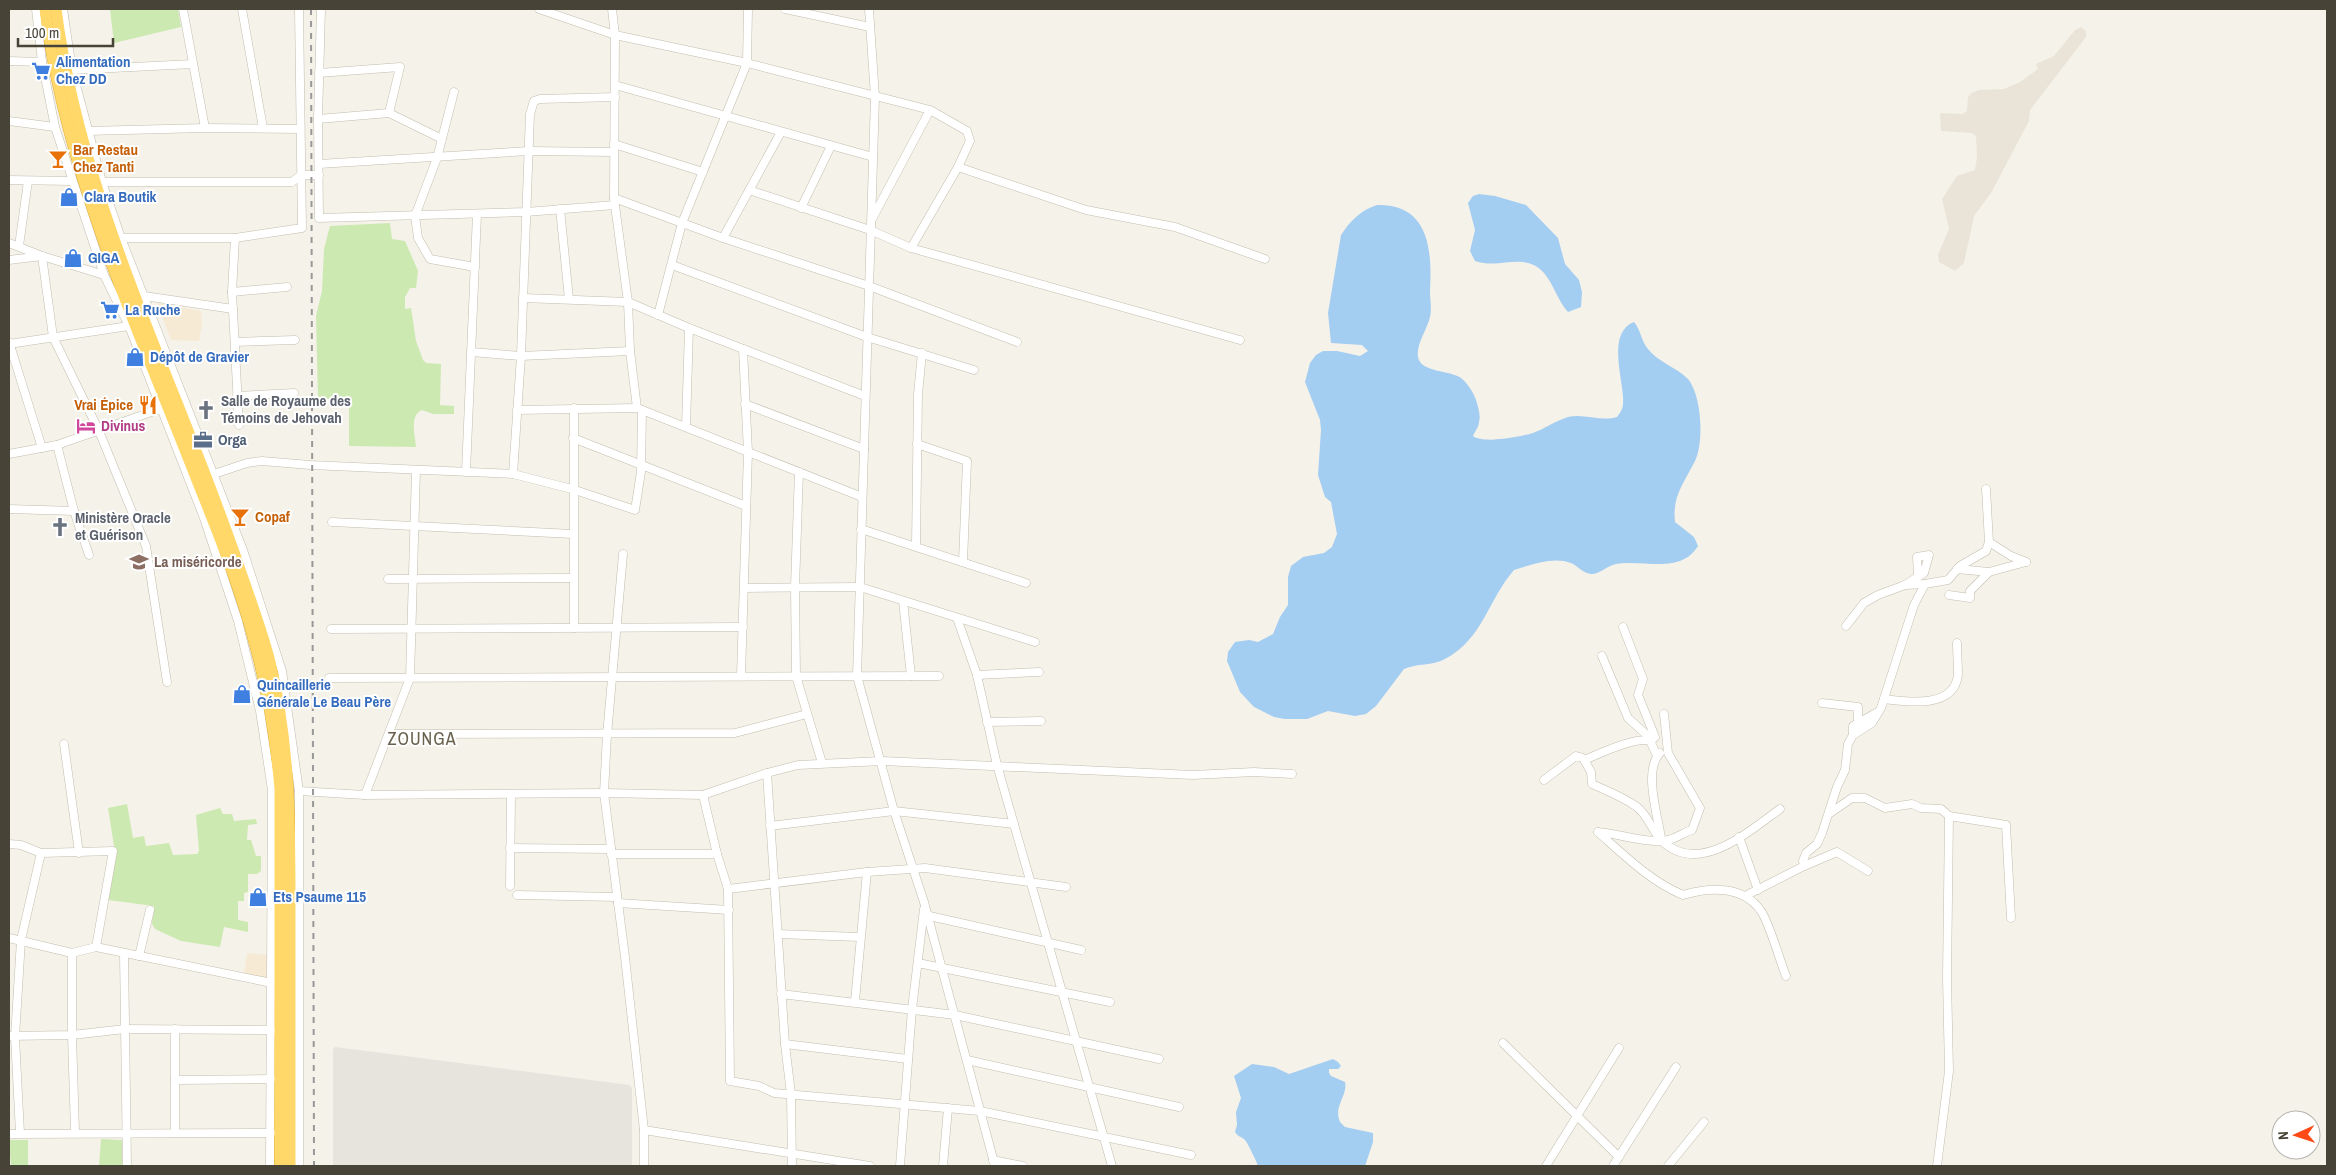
<svg xmlns="http://www.w3.org/2000/svg" width="2336" height="1175" font-family="'Archivo Narrow',sans-serif">
  <style>
    .residential { fill: #e9e4d7 }
    .commercial { fill: #f6ead4 }
    .industrial { fill: #e7e3dd }
    .green { fill: #cce9b1 }
    .water { fill: #a4cdf2 }
    .lines { fill: none; stroke-linecap: round; stroke-linejoin: round }
    .minor-casing { stroke: #c3bdae; stroke-width: 9 }
    .highway-casing { stroke: #e0ae37; stroke-width: 12 }
    .minor { stroke: #fff; stroke-width: 8 }
    .highway { stroke: #ffd869; stroke-width: 11 }
    .rail { stroke: #989898; stroke-width: 2; stroke-dasharray: 6 6; stroke-linecap: butt }
    .labels { text-anchor: middle; stroke-width: 4; stroke-linejoin: round; paint-order: stroke }
    .shop-label { font-size: 15px; font-weight: bold; fill: #366cbe; stroke: #fff; text-anchor: start }
    .food-label { font-size: 15px; font-weight: bold; fill: #c56008; stroke: #fff; text-anchor: start }
    .worship-label { font-size: 15px; font-weight: bold; fill: #5b616d; stroke: #fff; text-anchor: start }
    .hotel-label { font-size: 15px; font-weight: bold; fill: #b23c85; stroke: #fff; text-anchor: start }
    .service-label { font-size: 15px; font-weight: bold; fill: #4e5e75; stroke: #fff; text-anchor: start }
    .education-label { font-size: 15px; font-weight: bold; fill: #785e54; stroke: #fff; text-anchor: start }
    .quarter-label { font-size: 18px; letter-spacing: 1px; fill: #6b624e; stroke: #fff }
  </style>
  <rect width="100%" height="100%" fill="#f5f2e9"/>
  <polygon class="residential" points="2081,27 2086,31 2086,37 2030,110 2029,121 1991,193 1974,216 1964,263 1955,271 1939,262 1938,255 1949,229 1942,199 1957,176 1975,170 1977,157 1976,136 1972,133 1941,131 1940,113 1963,114 1967,111 1968,97 1972,93 1979,90 2004,89 2020,82 2038,69 2036,64 2054,56 2075,30"/>
  <g class="commercial">
    <polygon points="157,303 201,311 202,324 199,341 171,340"/>
    <polygon points="247,953 268,955 268,979 244,974"/>
  </g>
  <polygon class="industrial" points="335,1047 629,1085 632,1088 632,1166 333,1166 333,1050"/>
  <g class="green">
    <polygon points="110,9 178,9 181,27 114,43"/>
    <path d="M390 223 392 239 405 241 418 271 416 288H410L405 297V309L411 308 416 341 423 360 426 363 441 364 440 405 454 406V414H433L422 410C409 416 415 435 416 447L349 446V399H318L316 316 322 291 324 249 330 226Z"/>
    <polygon points="127,804 133,838 144,836 146,846 169,843 173,855 197,854 199,851 196,815 220,808 223,814 232,814 234,821 256,819 257,824 248,825 247,840 251,840 256,856 261,856 261,871 257,874 248,874 248,892 244,893 244,901 238,901 238,920 248,922 248,932 224,927 220,947 181,941 155,929 152,924 154,906 108,900 117,851 114,846 108,808"/>
    <polygon points="101,1139 122,1140 122,1166 99,1166"/>
    <polygon points="9,1140 28,1140 28,1166 11,1166"/>
  </g>
  <g class="water">
    <path d="M1479 194 1495 196 1526 205 1558 238 1565 264 1579 280 1582 292 1581 307 1568 312C1558 301 1554 285 1544 273 1525 251 1501 270 1475 261L1470 251 1475 230 1468 203 1473 196Z"/>
    <path d="M1377 205C1430 204 1432 251 1430 291 1430 300 1432 309 1430 317 1427 330 1416 344 1418 357 1421 373 1450 370 1461 378 1468 384 1473 392 1476 400 1478 407 1481 415 1479 422 1479 427 1475 431 1473 436 1483 444 1520 437 1533 433 1544 429 1555 421 1568 417 1584 413 1601 422 1617 417 1620 413 1623 409 1623 403 1625 384 1605 333 1634 322 1641 330 1641 341 1648 349 1658 362 1676 367 1688 379 1702 396 1704 443 1695 461 1684 483 1672 496 1675 522L1694 537 1698 546C1680 575 1644 559 1616 564 1606 566 1601 574 1591 574 1582 573 1578 566 1571 563 1554 556 1530 565 1514 570 1487 601 1484 638 1445 659 1432 666 1417 663 1404 669L1376 706 1366 714 1355 716 1328 711 1307 719H1285L1274 717 1254 707 1240 692 1227 661 1228 652 1235 642 1249 640 1258 642 1273 634 1280 617 1288 605V577L1291 566 1303 557 1324 553 1332 547 1337 534 1331 502 1325 497 1318 475 1321 430 1320 420 1305 382 1310 363 1316 355 1323 351H1337L1360 356 1368 351 1362 345 1331 343 1328 313 1341 235C1350 221 1361 210 1377 205Z"/>
    <path d="M1333 1059 1338 1062 1341 1066 1338 1069H1329V1073L1331 1076 1345 1082C1348 1096 1333 1106 1340 1122L1345 1127 1373 1133V1142L1365 1166H1258C1257 1162 1247 1142 1245 1140 1241 1136 1238 1137 1235 1132L1237 1125 1236 1112 1241 1098 1234 1076 1252 1064 1274 1067 1289 1074Z"/>
  </g>
  <g class="lines">
    <g class="minor-casing">
      <g id="minor">
        <polyline points="36,9 42,62 55,127 104,275 129,326 204,518 238,621 260,711 272,790 270,1166"/>
        <polyline points="63,9 72,70 102,182 121,238 243,550 282,671 299,791 299,1166"/>
        <polyline points="183,9 205,128"/>
        <polyline points="242,9 263,128"/>
        <polyline points="321,9 318,119 319,218 526,212 615,205"/>
        <polyline points="539,9 615,35 747,63 930,110 967,131 970,141 958,167 911,248"/>
        <polyline points="612,9 615,35 614,198 628,302 630,351 637,408"/>
        <polyline points="785,9 870,27"/>
        <polyline points="869,9 875,97 857,676 894,811 924,902 995,1166"/>
        <polyline points="9,61 42,62"/>
        <polyline points="72,70 193,64"/>
        <polyline points="319,73 400,67 389,113"/>
        <polyline points="615,85 873,157"/>
        <polyline points="454,92 437,158 415,216 418,238 430,259 475,267"/>
        <polyline points="318,119 389,113 442,139"/>
        <polyline points="9,121 55,127"/>
        <polyline points="87,131 205,128 300,129"/>
        <polyline points="614,144 703,172"/>
        <polyline points="319,164 529,151 613,152"/>
        <polyline points="958,167 1086,210 1175,227 1265,259"/>
        <polyline points="9,180 72,181"/>
        <polyline points="102,182 292,182 301,175 319,175"/>
        <polyline points="749,190 870,230 911,248 1240,340"/>
        <polyline points="614,198 723,238 869,286 1017,342"/>
        <polyline points="801,208 831,146"/>
        <polyline points="560,209 569,299"/>
        <polyline points="872,219 930,110"/>
        <polyline points="121,238 235,238 302,228 299,9"/>
        <polyline points="235,238 232,292 239,425"/>
        <polyline points="723,238 781,132"/>
        <polyline points="9,243 42,256 104,275"/>
        <polyline points="19,246 28,181"/>
        <polyline points="9,260 42,256 53,337 99,431 146,546 167,682"/>
        <polyline points="672,265 867,337 974,370"/>
        <polyline points="232,292 287,287"/>
        <polyline points="144,296 233,309"/>
        <polyline points="523,298 628,302 689,328 865,396"/>
        <polyline points="658,315 682,223 747,63 748,9"/>
        <polyline points="9,342 42,448"/>
        <polyline points="235,342 295,340"/>
        <polyline points="9,344 129,326"/>
        <polyline points="471,352 521,356 630,351"/>
        <polyline points="237,396 294,393"/>
        <polyline points="745,404 864,449"/>
        <polyline points="517,410 637,408 862,497"/>
        <polyline points="686,427 689,328"/>
        <polyline points="573,438 746,506"/>
        <polyline points="917,444 967,461 963,562"/>
        <polyline points="57,445 74,511 89,555"/>
        <polyline points="9,454 57,445 160,409"/>
        <polyline points="466,472 477,214"/>
        <polyline points="799,472 795,587 796,676 822,763"/>
        <polyline points="513,474 521,356 530,114 534,101 540,99 615,97"/>
        <polyline points="211,475 247,463 262,461 310,465 513,474 572,489 635,510 641,472 642,410"/>
        <polyline points="9,509 74,511"/>
        <polyline points="332,522 573,534"/>
        <polyline points="861,529 1026,583"/>
        <polyline points="1989,542 2011,556 2026,562"/>
        <polyline points="916,546 918,394 922,353"/>
        <polyline points="623,554 607,735 604,793 625,957 644,1130 644,1166"/>
        <polyline points="1957,569 1989,572 2026,562"/>
        <polyline points="388,579 573,578"/>
        <polyline points="1905,585 1924,573 1929,555 1917,557 1918,575"/>
        <polyline points="744,588 860,587 1035,642"/>
        <polyline points="1949,595 1970,598 1970,591 1989,572"/>
        <polyline points="903,601 911,676"/>
        <polyline points="957,618 977,675 997,765 1112,1166"/>
        <polyline points="1846,626 1864,603 1878,595 1905,585 1925,584"/>
        <polyline points="574,628 574,408"/>
        <polyline points="331,629 743,627"/>
        <polyline points="1602,656 1628,718 1648,736 1657,756"/>
        <polyline points="977,675 1039,672"/>
        <polyline points="741,676 748,452 743,349"/>
        <polyline points="329,678 939,676"/>
        <path d="M1884 699C1907 702 1954 709 1958 675 1958 665 1957 653 1957 643"/>
        <polyline points="1822,703 1858,707 1858,722"/>
        <polyline points="987,722 1041,721"/>
        <polyline points="390,734 735,733 807,714"/>
        <polyline points="1853,735 1853,726 1876,713"/>
        <polyline points="64,744 79,853"/>
        <path d="M1660 753C1643 770 1658 817 1661 838"/>
        <path d="M1584 760C1599 754 1636 736 1651 741L1655 737 1638 695 1643 679 1623 627"/>
        <polyline points="767,773 785,1044 791,1094 792,1166"/>
        <path d="M1544 780 1576 756 1583 758 1591 772 1592 784C1607 791 1624 797 1637 807 1648 815 1652 831 1662 841 1699 876 1748 832 1780 809"/>
        <polyline points="299,791 365,795 604,793 703,795 767,773 798,765 882,761 1193,775 1254,772 1292,774"/>
        <polyline points="365,795 410,678 416,470"/>
        <polyline points="703,795 717,854 728,889 730,1081 759,1086 774,1093 980,1111 1191,1155"/>
        <polyline points="1830,813 1852,798 1865,798 1885,808 1912,804 1921,808 1941,809 1949,816 2006,825 2011,918"/>
        <polyline points="770,826 894,811 1014,824"/>
        <path d="M1598 832C1625 856 1650 881 1683 895 1709 887 1743 885 1761 911 1769 922 1780 961 1786 976"/>
        <path d="M1598 832C1617 833 1654 846 1671 839 1679 837 1684 832 1692 830L1700 808 1668 753 1664 714"/>
        <polyline points="1739,837 1758,890"/>
        <polyline points="9,844 21,845 41,853 113,851 96,947"/>
        <polyline points="510,848 611,849"/>
        <polyline points="611,854 717,854"/>
        <polyline points="1804,866 1837,852 1868,871"/>
        <polyline points="510,886 511,795"/>
        <polyline points="728,889 867,872 925,868 1066,887"/>
        <polyline points="517,895 617,897"/>
        <polyline points="1745,896 1804,866 1803,861 1806,853 1817,844 1822,833 1837,787 1845,770 1848,744 1853,735 1872,723 1881,708 1914,605 1925,584 1948,580 1960,566 1986,551 1989,542 1986,489"/>
        <polyline points="618,903 729,910"/>
        <polyline points="925,915 1081,950"/>
        <polyline points="778,934 859,937"/>
        <polyline points="9,938 72,953 96,947 272,983"/>
        <polyline points="72,953 72,1035 75,1132"/>
        <polyline points="124,953 127,1166"/>
        <polyline points="139,956 150,910"/>
        <polyline points="918,963 1110,1002"/>
        <polyline points="781,994 955,1015 1159,1059"/>
        <polyline points="855,1001 867,872"/>
        <polyline points="175,1029 175,1133"/>
        <polyline points="9,1036 72,1035 125,1029 272,1030"/>
        <polyline points="1503,1043 1619,1157"/>
        <polyline points="785,1044 908,1059"/>
        <polyline points="967,1060 1179,1107"/>
        <polyline points="175,1080 271,1079"/>
        <polyline points="644,1130 870,1166"/>
        <polyline points="20,1133 15,1037 21,940 41,853"/>
        <polyline points="9,1134 271,1133"/>
        <polyline points="993,1160 1023,1166"/>
        <polyline points="900,1166 912,1009 924,909"/>
        <polyline points="943,1166 948,1108"/>
        <polyline points="1546,1166 1619,1048"/>
        <polyline points="1613,1166 1676,1067"/>
        <polyline points="1668,1166 1704,1122"/>
        <polyline points="1937,1166 1949,1071 1947,978 1949,816"/>
      </g>
    </g>
    <g class="highway-casing">
      <g id="highway">
        <path d="M45 9C65 164 128 306 185 450 210 514 238 578 255 644 268 691 276 740 280 789V1166"/>
        <path d="M56 9C81 203 174 377 237 561 248 593 260 625 269 658 291 745 290 830 290 920 290 1002 290 1084 290 1166"/>
      </g>
    </g>
    <use href="#minor" class="minor"/>
    <use href="#highway" class="highway"/>
    <polyline class="rail" points="311,9 314,1166"/>
  </g>
  <defs>
    <g id="supermarket-bare" transform="scale(1.5)"><path d="M-6-5.5h2.5l.6 2H6L4.5 2H-2.5L-4.4-4H-6ZM-1.5 3.2a1.3 1.3 0 1 0 .1 0ZM3 3.2a1.3 1.3 0 1 0 .1 0Z" fill="#3f7fe0" stroke="#fff" stroke-width="2.5" paint-order="stroke"/></g>
    <g id="bar-bare" transform="scale(1.5)"><path d="M-6-5H6L.8 .8V4.5H3.5V6h-7V4.5H-.8V.8Z" fill="#e8710a" stroke="#fff" stroke-width="2.5" paint-order="stroke"/></g>
    <g id="shop-bare" transform="scale(1.5)"><path d="M-5-2.5h2.3a2.7 3.5 0 0 1 5.4 0H5L5.5 6h-11ZM-1.5-2.5h3a1.5 2.3 0 0 0-3 0Z" fill="#3f7fe0" stroke="#fff" stroke-width="2.5" paint-order="stroke"/></g>
    <g id="restaurant-bare" transform="scale(1.5)"><path d="M-5-6h1v4h1v-4h1v4h1v-4h1v5L-1.5 .5V6h-2V.5L-5-1ZM5-6V6H3V1.5H1.5Q1.5-4 5-6Z" fill="#e8710a" stroke="#fff" stroke-width="2.5" paint-order="stroke"/></g>
    <g id="church-bare" transform="scale(1.5)"><path d="M-1.2-6h2.4v3.5h3.3v2.4h-3.3V6h-2.4V-.1h-3.3v-2.4h3.3Z" fill="#6b7280" stroke="#fff" stroke-width="2.5" paint-order="stroke"/></g>
    <g id="hotel-bare" transform="scale(1.5)"><path d="M-6-4.5h1.5V1H6V5H4.5V3h-9V5H-6ZM-4 0a1.8 1.8 0 1 1 3.6 0ZM.5 0V-2.5h3Q6-2.5 6 0Z" fill="#d1479c" stroke="#fff" stroke-width="2.5" paint-order="stroke"/></g>
    <g id="office-bare" transform="scale(1.5)"><path d="M-6-3h4V-5.5h4V-3h4V5H-6ZM-1-4.5V-3h2v-1.5ZM-6 0V1H6V0Z" fill="#5c6f8a" stroke="#fff" stroke-width="2.5" paint-order="stroke"/></g>
    <g id="school-bare" transform="scale(1.5)"><path d="M0-5L7-2L0 1L-7-2ZM-4 1L0 2.5L4 1V4Q0 6-4 4Z" fill="#8d6e63" stroke="#fff" stroke-width="2.5" paint-order="stroke"/></g>
  </defs>
  <g fill-rule="evenodd">
    <use href="#supermarket-bare" x="41" y="71"/>
    <use href="#bar-bare" x="58" y="159"/>
    <use href="#shop-bare" x="69" y="197"/>
    <use href="#shop-bare" x="73" y="258"/>
    <use href="#supermarket-bare" x="110" y="310"/>
    <use href="#shop-bare" x="135" y="357"/>
    <use href="#restaurant-bare" x="148" y="405"/>
    <use href="#church-bare" x="206" y="410"/>
    <use href="#hotel-bare" x="86" y="426"/>
    <use href="#office-bare" x="203" y="440"/>
    <use href="#bar-bare" x="240" y="517"/>
    <use href="#church-bare" x="60" y="527"/>
    <use href="#school-bare" x="139" y="562"/>
    <use href="#shop-bare" x="242" y="694"/>
    <use href="#shop-bare" x="258" y="897"/>
  </g>
  <g class="labels">
    <g class="shop-label">
      <text x="56" y="67">Alimentation<tspan x="56" dy="17">Chez DD</tspan></text>
      <text x="84" y="202">Clara Boutik</text>
      <text x="88" y="263">GIGA</text>
      <text x="125" y="315">La Ruche</text>
      <text x="150" y="362">Dépôt de Gravier</text>
      <text x="257" y="690">Quincaillerie<tspan x="257" dy="17">Générale Le Beau Père</tspan></text>
      <text x="273" y="902">Ets Psaume 115</text>
    </g>
    <g class="food-label">
      <text x="73" y="155">Bar Restau<tspan x="73" dy="17">Chez Tanti</tspan></text>
      <text x="133" y="410" text-anchor="end">Vrai Épice</text>
      <text x="255" y="522">Copaf</text>
    </g>
    <g class="worship-label">
      <text x="221" y="406">Salle de Royaume des<tspan x="221" dy="17">Témoins de Jehovah</tspan></text>
      <text x="75" y="523">Ministère Oracle<tspan x="75" dy="17">et Guérison</tspan></text>
    </g>
    <g class="hotel-label">
      <text x="101" y="431">Divinus</text>
    </g>
    <g class="service-label">
      <text x="218" y="445">Orga</text>
    </g>
    <g class="education-label">
      <text x="154" y="567">La miséricorde</text>
    </g>
    <g class="quarter-label">
      <text x="422" y="745">ZOUNGA</text>
    </g>
  </g>
  <rect width="2336" height="1175" fill="none" stroke="#484337" stroke-width="20"/>
  <g transform="translate(2296 1135) rotate(267)"><circle r="24" fill="#ffffff" stroke="#b6b4af"/>
  <path d="M0-4L9 19L0 12L-9 19Z" fill="#fd4a17"/>
  <text y="-8" font-size="14" font-weight="bold" text-anchor="middle" fill="#484337">N</text>
  </g>
  <path d="M18 38v8h95v-8" fill="none" stroke="#484337" stroke-width="2.5"/>
  <text x="25" y="38" font-size="15" fill="#484337" stroke="#ffffff" stroke-width="4" paint-order="stroke">100 m</text>
</svg>
